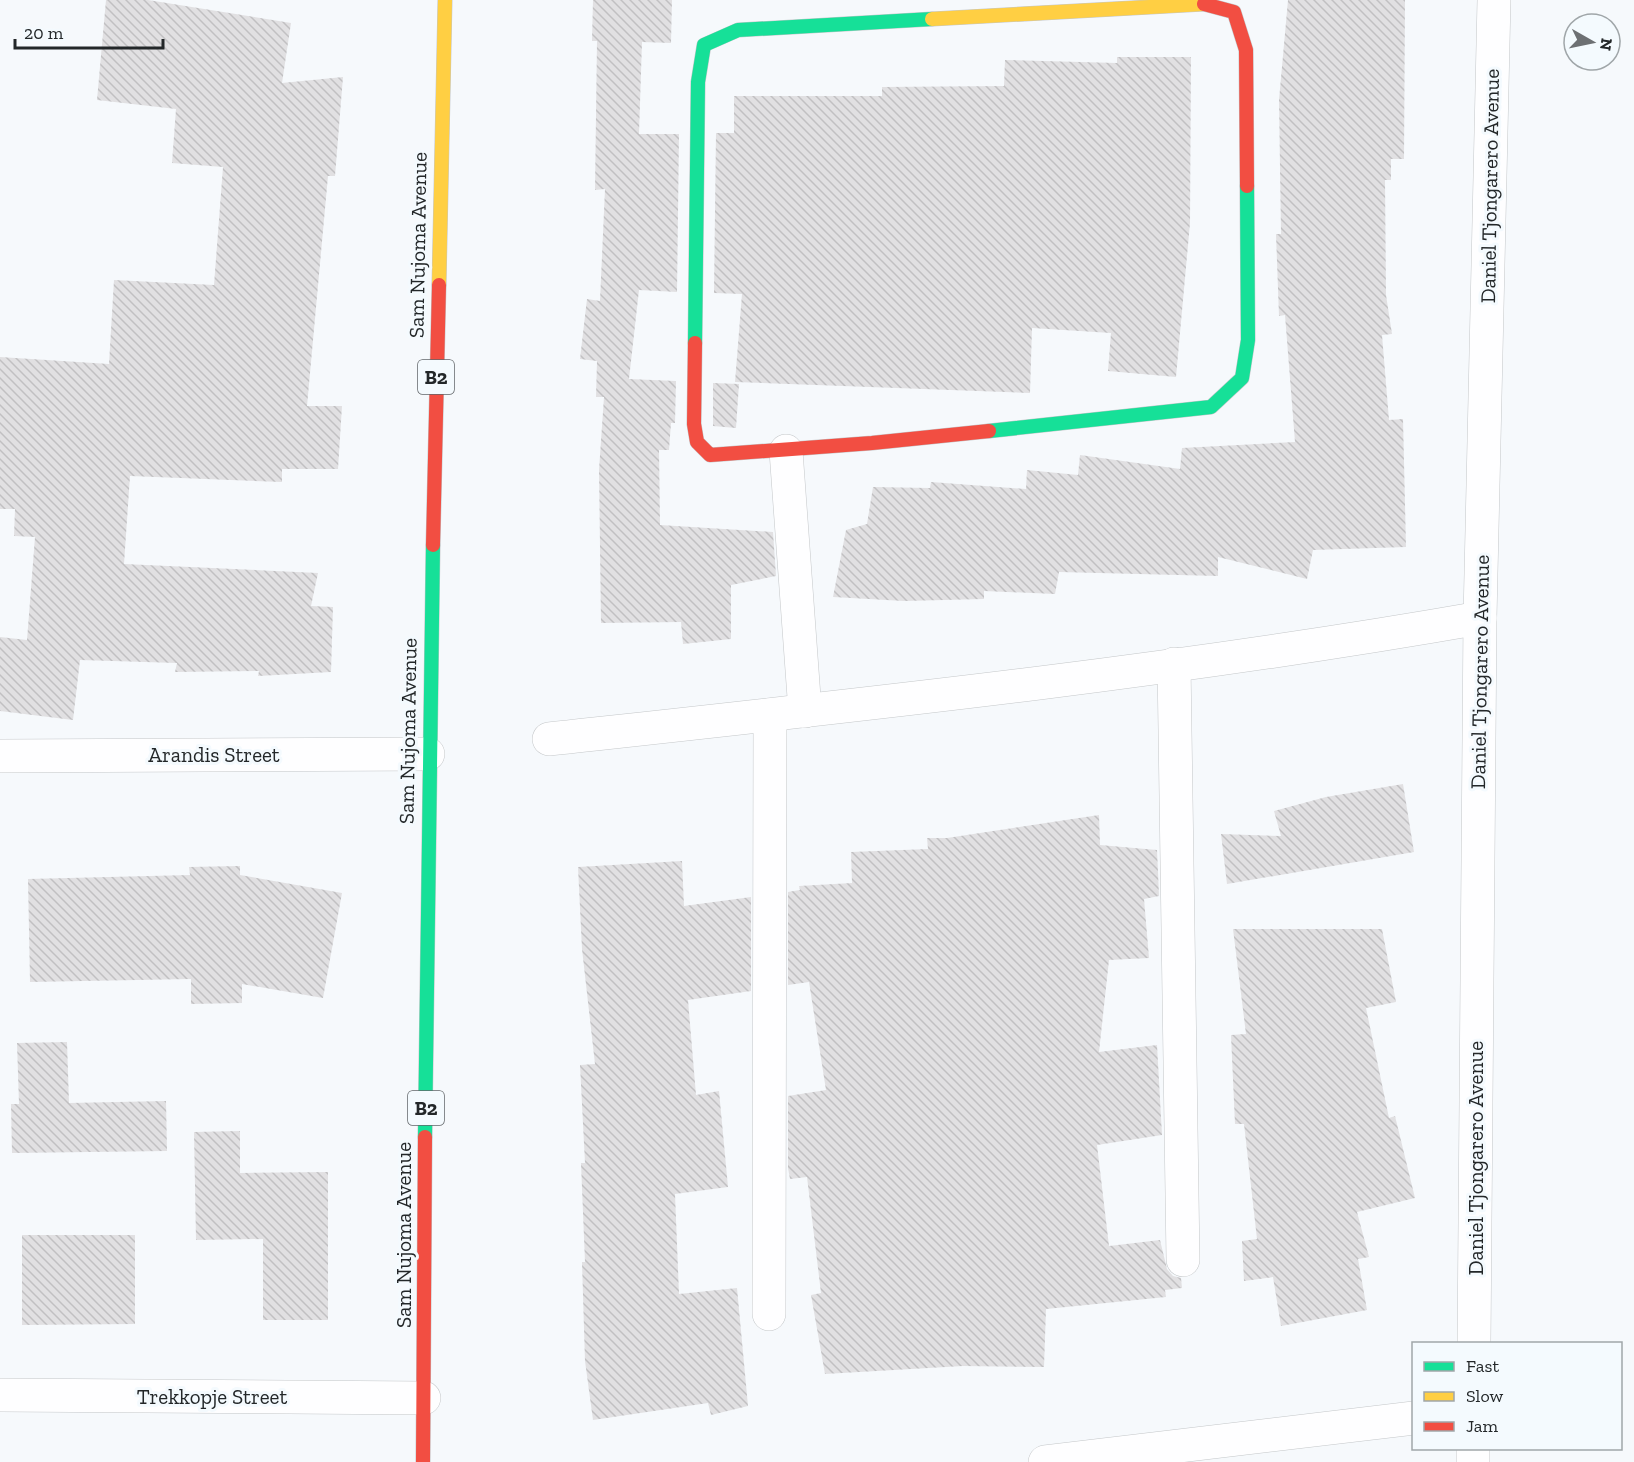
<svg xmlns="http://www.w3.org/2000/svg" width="1634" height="1462" font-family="'Zilla Slab',serif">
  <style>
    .building { fill: url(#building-back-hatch) }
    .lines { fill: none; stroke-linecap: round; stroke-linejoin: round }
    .street-casing { stroke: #c4c7c9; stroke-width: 34 }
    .fast-casing { stroke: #c4c7c9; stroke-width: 15 }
    .slow-casing { stroke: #c4c7c9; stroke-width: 15 }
    .jam-casing { stroke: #c4c7c9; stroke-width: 15 }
    .street { stroke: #fefeff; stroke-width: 33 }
    .fast { stroke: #16e098; stroke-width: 14 }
    .slow { stroke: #ffcf43; stroke-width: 14 }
    .jam { stroke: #f24e42; stroke-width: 14 }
    .labels { text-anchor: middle; stroke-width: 6; stroke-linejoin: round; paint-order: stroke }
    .shield { fill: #f4fafe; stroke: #626669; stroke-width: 1.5 }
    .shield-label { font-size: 20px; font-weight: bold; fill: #232729 }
    .street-label { font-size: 21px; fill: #232729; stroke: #f4fafe }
  </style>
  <defs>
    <pattern id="building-back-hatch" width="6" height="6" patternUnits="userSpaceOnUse" patternTransform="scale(1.5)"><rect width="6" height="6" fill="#e1e0e2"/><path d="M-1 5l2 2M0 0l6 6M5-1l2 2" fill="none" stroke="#c1c0c2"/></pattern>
  </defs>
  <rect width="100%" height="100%" fill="#f6f9fc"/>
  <g class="building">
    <polygon points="106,0 148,0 291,23 282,83 343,77 335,176 328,176 307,406 342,406 338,469 282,469 282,482 130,476 124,564 318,573 311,606 333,607 331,672 258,676 259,671 175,672 177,663 80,660 73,720 0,711 0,637 27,640 35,537 14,536 15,509 0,509 0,357 109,364 114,280 214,285 223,167 172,163 176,109 97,100"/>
    <polygon points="593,0 672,0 671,43 642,42 639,134 679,134 677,292 639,290 629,379 676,381 675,423 671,423 669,450 659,450 660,525 773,532 776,576 731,585 731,639 683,644 681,622 601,623 599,470 604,397 596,397 597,361 580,359 587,299 600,301 605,189 595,190 597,41 592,41"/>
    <polygon points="1288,0 1405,0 1404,159 1391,159 1391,180 1385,180 1386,295 1392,334 1382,335 1389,420 1403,419 1406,547 1313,550 1307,579 1218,557 1218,576 1059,572 1055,594 984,591 984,599 904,601 833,597 846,530 867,524 873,487 930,488 931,482 1026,489 1027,470 1078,475 1080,455 1180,469 1182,448 1295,442 1285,315 1279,316 1276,234 1281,234 1279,100"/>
    <polygon points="1117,57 1191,57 1190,223 1176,377 1108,371 1111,333 1032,328 1030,393 735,382 742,294 714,293 716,133 734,133 734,96 882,96 882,87 1004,86 1005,60 1117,63"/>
    <polygon points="713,383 739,384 736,428 713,426"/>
    <polygon points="1403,784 1414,852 1227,884 1221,834 1281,836 1274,811 1326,797"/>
    <polygon points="1099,815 1100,845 1157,850 1158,872 1159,896 1144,899 1149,958 1109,960 1099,1052 1157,1045 1162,1135 1097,1145 1109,1246 1160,1240 1167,1269 1173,1276 1181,1278 1182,1288 1165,1290 1166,1297 1046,1309 1044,1367 963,1366 825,1374 811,1295 821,1293 807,1177 790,1179 788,1168 788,1096 826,1090 809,982 788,985 788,892 800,890 799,886 852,883 851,852 928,849 927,838 947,838"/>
    <polygon points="682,861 684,906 751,897 751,991 688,1000 696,1095 719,1091 728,1187 675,1194 679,1294 737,1288 748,1406 711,1415 708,1403 593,1420 585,1361 582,1262 585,1262 581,1163 585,1163 580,1065 595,1064 582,949 578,867"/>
    <polygon points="240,866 240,875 342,893 323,998 242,984 242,1003 191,1004 191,979 30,982 28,879 190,875 189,867"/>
    <polygon points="1233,929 1382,929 1396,1002 1366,1008 1389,1118 1395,1116 1415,1198 1357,1212 1369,1257 1358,1259 1367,1310 1281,1326 1273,1277 1244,1281 1242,1241 1257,1239 1244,1124 1235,1124 1231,1035 1246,1034"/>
    <polygon points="67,1042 69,1103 166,1101 167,1151 12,1153 11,1104 19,1104 17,1043"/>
    <polygon points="240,1131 240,1173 328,1172 328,1320 263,1320 263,1239 196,1240 194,1132"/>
    <polygon points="22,1235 135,1235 135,1324 22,1325"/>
  </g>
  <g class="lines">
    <g class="street-casing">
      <g id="street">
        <polyline points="786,451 805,711"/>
        <polyline points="1174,664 1183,1260"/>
        <path d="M549 739C860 705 1172 672 1480 618"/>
        <polyline points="0,756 428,754"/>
        <polyline points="769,1314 770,715"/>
        <polyline points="1474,1344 1480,618 1494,0"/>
        <polyline points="0,1395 424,1398"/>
        <polyline points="1045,1462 1414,1418"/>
        <polyline points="1473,1462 1473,1448"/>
      </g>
    </g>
    <g class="fast-casing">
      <g id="fast">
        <polyline points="695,343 698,82 704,45 738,30 932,19"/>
        <polyline points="989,431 1211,407 1242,378 1248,340 1247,186"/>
        <polyline points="425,1137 433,545"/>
      </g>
    </g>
    <g class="slow-casing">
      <g id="slow">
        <polyline points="932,19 1204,4"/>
        <polyline points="439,285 445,0"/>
      </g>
    </g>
    <g class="jam-casing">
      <g id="jam">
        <polyline points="1204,4 1234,12 1246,50 1247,186"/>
        <polyline points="695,343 694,424 697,442 710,455 872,443 989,431"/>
        <polyline points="433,545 439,285"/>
        <polyline points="423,1462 425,1137"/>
      </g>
    </g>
    <use href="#street" class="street"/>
    <use href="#fast" class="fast"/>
    <use href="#slow" class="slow"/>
    <use href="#jam" class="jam"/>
  </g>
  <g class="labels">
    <g class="shield">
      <rect x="418" y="360" width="36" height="34" rx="4.5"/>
      <rect x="408" y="1091" width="36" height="34" rx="4.5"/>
    </g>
    <g class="shield-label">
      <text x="436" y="384">B2</text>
      <text x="426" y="1115">B2</text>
    </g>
    <g class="street-label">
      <text transform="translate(1490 186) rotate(-89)" y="7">Daniel Tjongarero Avenue</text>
      <text transform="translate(418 245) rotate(-89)" y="7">Sam Nujoma Avenue</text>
      <text transform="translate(1480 672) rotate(-89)" y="7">Daniel Tjongarero Avenue</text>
      <text transform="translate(408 731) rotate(-89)" y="7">Sam Nujoma Avenue</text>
      <text x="214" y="762">Arandis Street</text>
      <text transform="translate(1476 1158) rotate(-90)" y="7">Daniel Tjongarero Avenue</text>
      <text transform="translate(404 1235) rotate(-90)" y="7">Sam Nujoma Avenue</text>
      <text x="212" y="1404">Trekkopje Street</text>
    </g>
  </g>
  <rect x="1412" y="1342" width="210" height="108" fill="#f4fafe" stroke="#a0a6a9" stroke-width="1.5"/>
  <rect x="1424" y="1362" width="30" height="9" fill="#16e098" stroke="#a0a6a9" stroke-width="1.5"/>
  <text x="1466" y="1372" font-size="18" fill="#232729">Fast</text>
  <rect x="1424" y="1392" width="30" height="9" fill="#ffcf43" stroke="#a0a6a9" stroke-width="1.5"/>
  <text x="1466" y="1402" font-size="18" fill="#232729">Slow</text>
  <rect x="1424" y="1422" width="30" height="9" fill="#f24e42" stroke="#a0a6a9" stroke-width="1.5"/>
  <text x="1466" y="1432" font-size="18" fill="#232729">Jam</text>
  <g transform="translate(1592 42) rotate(99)"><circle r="28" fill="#f4fafe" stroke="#a0a6a9" stroke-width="1.5"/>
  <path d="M0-4.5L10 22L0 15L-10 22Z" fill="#6d7073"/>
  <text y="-9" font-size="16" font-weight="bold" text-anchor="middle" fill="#232729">N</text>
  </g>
  <path d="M15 39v9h148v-9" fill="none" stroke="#232729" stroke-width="3"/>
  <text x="24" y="39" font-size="18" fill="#232729" stroke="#f4fafe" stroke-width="4.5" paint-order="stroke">20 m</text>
</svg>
